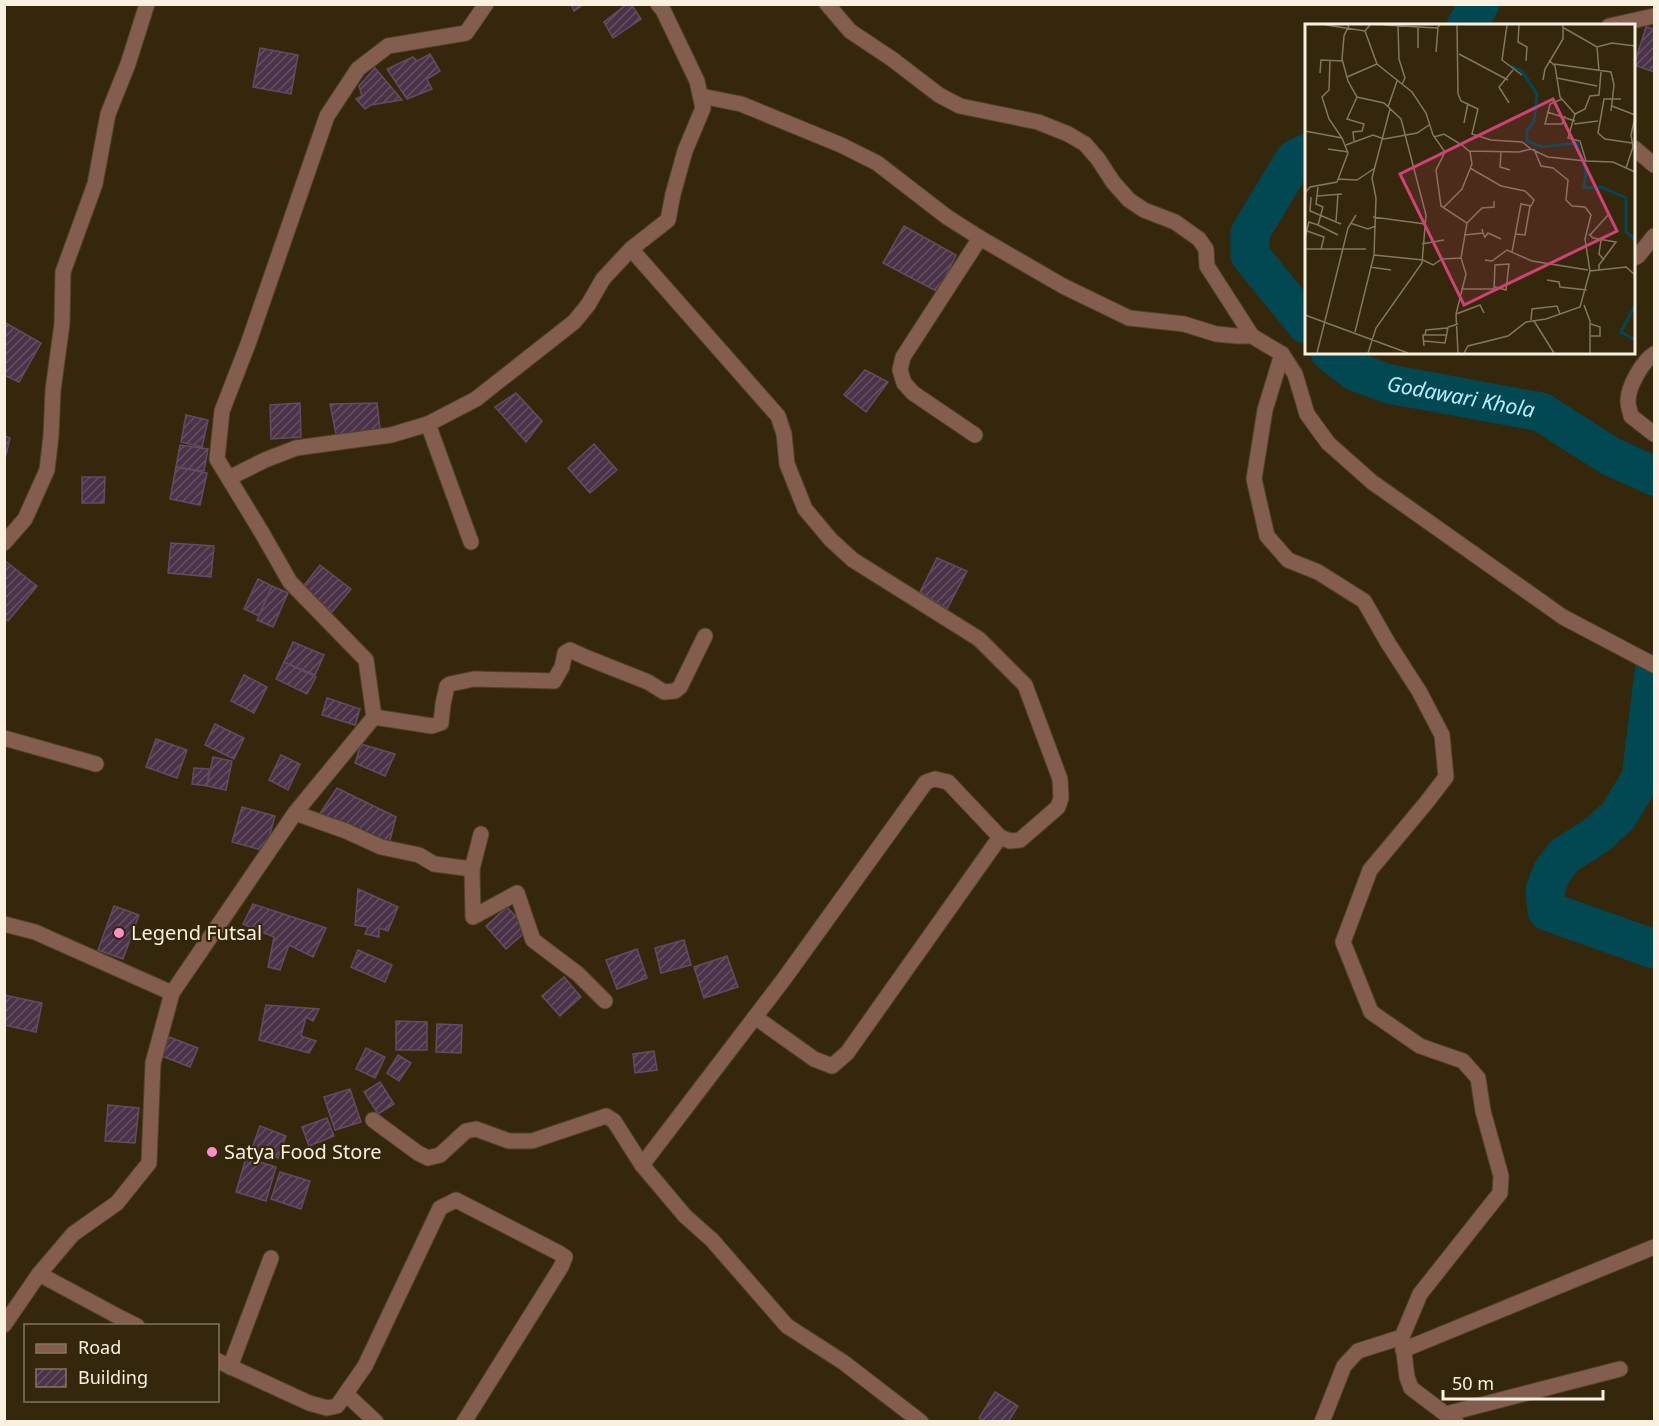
<svg xmlns="http://www.w3.org/2000/svg" width="1659" height="1426" font-family="'Noto Sans',sans-serif">
  <style>
    .lines { fill: none; stroke-linecap: round; stroke-linejoin: round }
    .river { stroke: #014853; stroke-width: 39 }
    .building { fill: url(#building-hatch); stroke: #644b61; stroke-width: 1.5 }
    .minor-casing { stroke: #504329; stroke-width: 17 }
    .minor { stroke: #835d4d; stroke-width: 15 }
    .poi-dot { fill: #f98fc9; stroke: #35270b; stroke-width: 2 }
    .labels { text-anchor: middle; stroke-width: 4.5; stroke-linejoin: round; paint-order: stroke }
    .poi-label { font-size: 20px; fill: #f9f0e0; stroke: #35270b; text-anchor: start }
    .water-label { font-size: 21px; font-style: italic; fill: #b8edf8; stroke: #35270b }
    .inset-river { fill: none; stroke: #014853; stroke-width: 3 }
    .inset-road { fill: none; stroke: #837760; stroke-width: 1.5 }
    .view { fill: #cd4376; fill-opacity: 0.15; stroke: #cd4376; stroke-width: 3 }
    .inset-edge { fill: none; stroke: #f9f0e0; stroke-width: 3 }
  </style>
  <defs>
    <pattern id="building-hatch" width="6" height="6" patternUnits="userSpaceOnUse" patternTransform="scale(1.5)"><rect width="6" height="6" fill="#4a3348"/><path d="M-1 1l2-2M0 6l6-6M5 7l2-2" fill="none" stroke="#655162"/></pattern>
  </defs>
  <rect width="100%" height="100%" fill="#35270b"/>
  <g class="lines">
    <g class="river">
      <polyline points="1466,26 1480,4"/>
      <polyline points="1306,153 1294,160 1250,233 1250,255 1306,324"/>
      <path id="s1" d="M1330 352 1356 372 1389 384 1541 412 1610 456 1654 476"/>
      <polyline points="1654,672 1641,778 1618,816 1597,835 1564,856 1552,872 1545,890 1547,911 1654,949"/>
    </g>
  </g>
  <g class="building">
    <polygon points="571,4 584,4 574,11"/>
    <polygon points="627,4 631,4 641,19 613,38 604,22"/>
    <polygon points="1646,27 1654,29 1654,72 1634,65"/>
    <polygon points="260,48 298,55 291,94 253,87"/>
    <polygon points="430,54 440,71 427,79 432,89 407,99 387,69 413,57 417,61"/>
    <polygon points="375,68 402,100 371,105 365,109 356,99 362,96 359,86"/>
    <polygon points="904,226 956,255 938,292 883,263"/>
    <polygon points="4,322 41,343 19,382 4,375"/>
    <polygon points="865,370 888,382 866,412 844,395"/>
    <polygon points="516,393 542,421 526,442 495,407"/>
    <polygon points="300,403 301,437 271,439 270,405"/>
    <polygon points="377,403 380,429 337,439 330,404"/>
    <polygon points="186,415 208,420 202,447 181,442"/>
    <polygon points="4,436 10,438 4,463"/>
    <polygon points="594,444 617,470 590,493 568,468"/>
    <polygon points="180,445 208,449 204,471 176,467"/>
    <polygon points="176,467 207,473 200,505 170,499"/>
    <polygon points="82,477 105,477 104,503 82,503"/>
    <polygon points="171,543 214,546 211,577 168,573"/>
    <polygon points="937,558 967,571 947,609 920,592"/>
    <polygon points="4,560 37,586 8,621 4,618"/>
    <polygon points="320,565 351,589 332,612 302,588"/>
    <polygon points="258,579 272,586 259,616 244,609"/>
    <polygon points="272,586 288,593 273,627 257,620"/>
    <polygon points="293,642 324,655 315,675 284,662"/>
    <polygon points="284,662 316,677 307,694 276,679"/>
    <polygon points="244,675 267,687 254,713 231,701"/>
    <polygon points="327,698 360,709 355,725 322,715"/>
    <polygon points="215,724 244,738 234,759 205,745"/>
    <polygon points="156,739 187,750 177,778 146,767"/>
    <polygon points="361,744 395,754 385,776 355,763"/>
    <polygon points="281,755 300,764 288,790 269,780"/>
    <polygon points="213,757 232,761 226,790 207,786"/>
    <polygon points="194,768 209,769 207,786 192,784"/>
    <polygon points="337,788 396,817 389,844 319,815"/>
    <polygon points="242,807 275,816 265,851 232,842"/>
    <polygon points="358,889 398,907 388,931 379,928 379,937 365,934 368,927 355,925"/>
    <polygon points="253,904 326,928 313,957 289,945 280,970 268,967 274,937 243,924"/>
    <polygon points="114,906 139,915 123,959 98,950"/>
    <polygon points="507,907 528,930 506,949 486,926"/>
    <polygon points="684,940 691,965 661,973 655,948"/>
    <polygon points="637,949 647,978 617,989 606,960"/>
    <polygon points="358,950 392,965 385,982 351,967"/>
    <polygon points="727,956 738,987 704,998 694,967"/>
    <polygon points="564,977 581,997 560,1016 542,996"/>
    <polygon points="4,995 42,1003 36,1032 4,1025"/>
    <polygon points="266,1005 319,1009 313,1021 306,1017 301,1036 316,1041 309,1053 259,1040"/>
    <polygon points="396,1021 427,1022 427,1050 396,1050"/>
    <polygon points="437,1024 462,1025 461,1053 436,1052"/>
    <polygon points="169,1037 198,1048 190,1067 162,1056"/>
    <polygon points="366,1048 385,1057 375,1078 356,1069"/>
    <polygon points="654,1051 657,1070 635,1073 633,1054"/>
    <polygon points="398,1055 411,1063 399,1081 387,1073"/>
    <polygon points="380,1082 394,1104 378,1114 364,1092"/>
    <polygon points="350,1089 361,1122 335,1130 324,1097"/>
    <polygon points="108,1105 139,1108 135,1143 105,1141"/>
    <polygon points="327,1118 334,1136 309,1146 302,1127"/>
    <polygon points="260,1126 286,1136 278,1158 252,1148"/>
    <polygon points="246,1158 276,1167 266,1201 236,1192"/>
    <polygon points="280,1172 310,1181 301,1209 271,1199"/>
    <polygon points="995,1392 1018,1406 1008,1422 985,1422 979,1418"/>
  </g>
  <g class="lines">
    <g class="minor-casing">
      <g id="minor">
        <polyline points="827,4 850,31 892,59 939,95 960,106 1038,122 1068,134 1085,144 1098,159 1113,182 1129,200 1144,210 1175,222 1199,239 1206,249 1207,266 1252,336"/>
        <polyline points="1609,26 1654,16"/>
        <polyline points="701,96 741,104 841,145 877,163 947,217 980,238 1063,286 1129,318 1184,324 1216,334 1237,336 1252,336 1282,354 1295,374 1307,414 1328,443 1372,482 1563,617 1654,665"/>
        <polyline points="1634,148 1654,165"/>
        <polyline points="631,249 778,416 784,434 787,464 805,509 831,540 853,560 979,639 1025,685 1060,779 1061,798 1058,807 1020,840 1010,841 1000,837 948,782 935,779 926,782 784,979 642,1165"/>
        <polyline points="1634,258 1638,256 1654,236"/>
        <polyline points="1282,354 1265,410 1254,479 1267,536 1288,560 1318,572 1364,601 1388,643 1419,691 1442,735 1446,777 1426,803 1370,870 1343,942 1371,1012 1420,1046 1463,1061 1478,1078 1483,1111 1501,1176 1500,1193 1420,1294 1402,1337 1407,1377 1411,1388 1456,1422"/>
        <path d="M1654 354C1643 361 1628 386 1628 401 1628 406 1630 411 1631 416L1654 434"/>
        <polyline points="428,424 471,542"/>
        <polyline points="975,435 913,393 904,383 900,370 903,357 980,238"/>
        <polyline points="229,478 265,460 296,448 391,435 428,424 476,399 574,322 588,305 603,279 631,249 668,220 673,194 685,151 703,108 697,81 663,10 658,4"/>
        <polyline points="4,543 25,519 47,470 51,436 53,390 62,324 63,272 95,184 108,114 128,64 147,4"/>
        <polyline points="374,717 432,726 441,723 443,704 447,686 450,684 474,679 554,681 562,667 565,653 570,650 585,657 648,682 664,692 675,691 680,687 705,636"/>
        <polyline points="4,738 96,764"/>
        <polyline points="295,813 346,831 381,847 419,855 434,864 472,869 481,834"/>
        <polyline points="472,869 473,917 517,893 533,940 578,974 605,1001"/>
        <polyline points="4,924 35,932 172,993"/>
        <polyline points="755,1017 814,1059 832,1066 847,1053 1000,837"/>
        <polyline points="373,1120 418,1153 428,1158 440,1155 466,1131 476,1129 509,1141 532,1141 606,1116 614,1121 642,1165 685,1216 712,1240 787,1326 843,1362 921,1422"/>
        <polyline points="39,1274 119,1317 137,1326"/>
        <polyline points="4,1325 39,1274 73,1234 117,1203 149,1163 153,1063 172,993 295,813 374,717 366,660 290,582 262,533 217,459 222,411 248,344 327,116 358,69 388,46 466,33 486,4"/>
        <polyline points="1403,1350 1654,1247"/>
        <polyline points="218,1361 309,1403 327,1408 337,1406 365,1366 440,1208 456,1200 559,1253 565,1257 561,1267 464,1422"/>
        <polyline points="230,1367 271,1258"/>
        <polyline points="346,1394 376,1422"/>
        <polyline points="1446,1414 1620,1369"/>
        <polyline points="1322,1422 1344,1366 1358,1351 1402,1337"/>
      </g>
    </g>
    <use href="#minor" class="minor"/>
  </g>
  <g class="poi-dot">
    <circle cx="119" cy="933" r="6"/>
    <circle cx="212" cy="1152" r="6"/>
  </g>
  <g class="labels">
    <g class="poi-label">
      <text x="131" y="940">Legend Futsal</text>
      <text x="224" y="1159">Satya Food Store</text>
    </g>
    <g class="water-label">
      <text dy="7" stroke="none"><textPath href="#s1" startOffset="141">Godawari Khola</textPath></text>
    </g>
  </g>
  <g transform="translate(1305 24)">
    <rect width="330" height="330" fill="#35270b"/>
    <path class="inset-river" d="M207 42 217 47 232 70 229 98 222 106V117L237 123 272 119 281 148 279 164 296 163 321 174V208L330 215M330 281 316 308 330 316"/>
    <path class="inset-road" d="M21 1 60 7 65 1M44 1 39 12 37 35 43 57 52 73 79 79 96 95 121 191 117 239 71 304 63 329M79 1 132 4 135 1M152 1 153 70 156 77 173 85 167 110 186 116 217 118 226 125M202 1 197 36 217 51M214 1 213 18 222 23 221 37M93 2 94 35 100 54 97 60M259 4 292 23 307 19 330 22M60 7 72 40 107 68 121 89 128 111 140 128 131 146 136 182 162 199 156 234 161 250 151 290 153 329M292 23 294 47M113 24V3M131 28 133 4M154 30 203 56M25 36 24 66 17 73 24 95 37 114M244 36 250 42 255 73 270 90 263 114 275 117 281 137 308 138 330 148M249 40 306 48 309 61 306 87M15 49 16 36 38 37M42 53 72 40M252 54 292 62M238 56 240 45 258 15V1M257 75 245 80 240 100H257L260 92M316 75H299L293 109 300 115 327 119M204 79 194 63 208 46M307 82 330 91M83 83 92 57M242 88 270 97M270 90 280 85 285 72 294 71 296 48M159 99 163 79M269 100 293 97M0 107 37 114 43 129 32 158 5 163 0 169M129 113 139 110 157 121 165 128 167 140 157 165 138 184M49 117 48 108 57 107 59 100 42 95 52 73M41 121 68 111 79 115 112 109 124 101M23 125 43 128M229 125 236 142 248 144 263 156 261 176 267 182 280 183 286 191 280 215 285 247M164 127 214 128 226 125 243 133 281 137M196 128 195 143 205 146M165 144 196 162 220 167 229 176 226 182 216 180 207 228M321 144 328 123 326 111 330 93M33 155 52 156 70 144M12 172 37 170M6 173 5 187 36 200M68 193 120 200M31 198 33 170M45 199 63 205 71 202M162 199 177 184 189 183V177M13 201 33 211M2 207 19 213 16 225M178 209 180 213 183 209 196 215M211 210 220 211 225 182M284 210 288 214 311 218 294 241V246M159 211 178 209 177 205M285 211 304 190M0 213 4 198 13 201 18 183 11 180 13 163M296 216 294 230 299 236M117 220 139 216M0 225H61M69 231 118 236 128 241 137 235 156 234M180 236 187 237 202 226 227 237 283 246M65 243 86 246M242 256 254 258 255 263 282 266M156 265H189L190 241 204 240 201 266 190 263M279 281 285 297V329M151 290 175 281 179 289M0 291 103 329M226 296 227 285 252 282 255 290M229 297 249 329M50 308 69 231 71 174 67 154 85 85M120 311 121 306 142 304M286 312H295V303L286 300M119 317 140 319 143 303 153 300M119 322 118 311H141M12 329 43 204 51 191M159 329 163 322 203 312 221 298 241 295 275 283 285 247 321 243 330 251"/>
    <path class="view" d="M248 75 312 207 159 281 95 150Z"/>
    <rect width="330" height="330" class="inset-edge"/>
  </g>
  <rect width="1659" height="1426" fill="none" stroke="#f9f0e0" stroke-width="12"/>
  <rect x="24" y="1324" width="195" height="78" fill="#35270b" stroke="#837760" stroke-width="1.5"/>
  <rect x="36" y="1344" width="30" height="9" fill="#835d4d" stroke="#837760" stroke-width="1.5"/>
  <text x="78" y="1354" font-size="18" fill="#f9f0e0">Road</text>
  <rect x="36" y="1369" width="30" height="18" fill="url(#building-hatch)" stroke="#837760" stroke-width="1.5"/>
  <text x="78" y="1384" font-size="18" fill="#f9f0e0">Building</text>
  <path d="M1443 1390v9h160v-9" fill="none" stroke="#f9f0e0" stroke-width="3"/>
  <text x="1452" y="1390" font-size="18" fill="#f9f0e0" stroke="#35270b" stroke-width="4.5" paint-order="stroke">50 m</text>
</svg>
